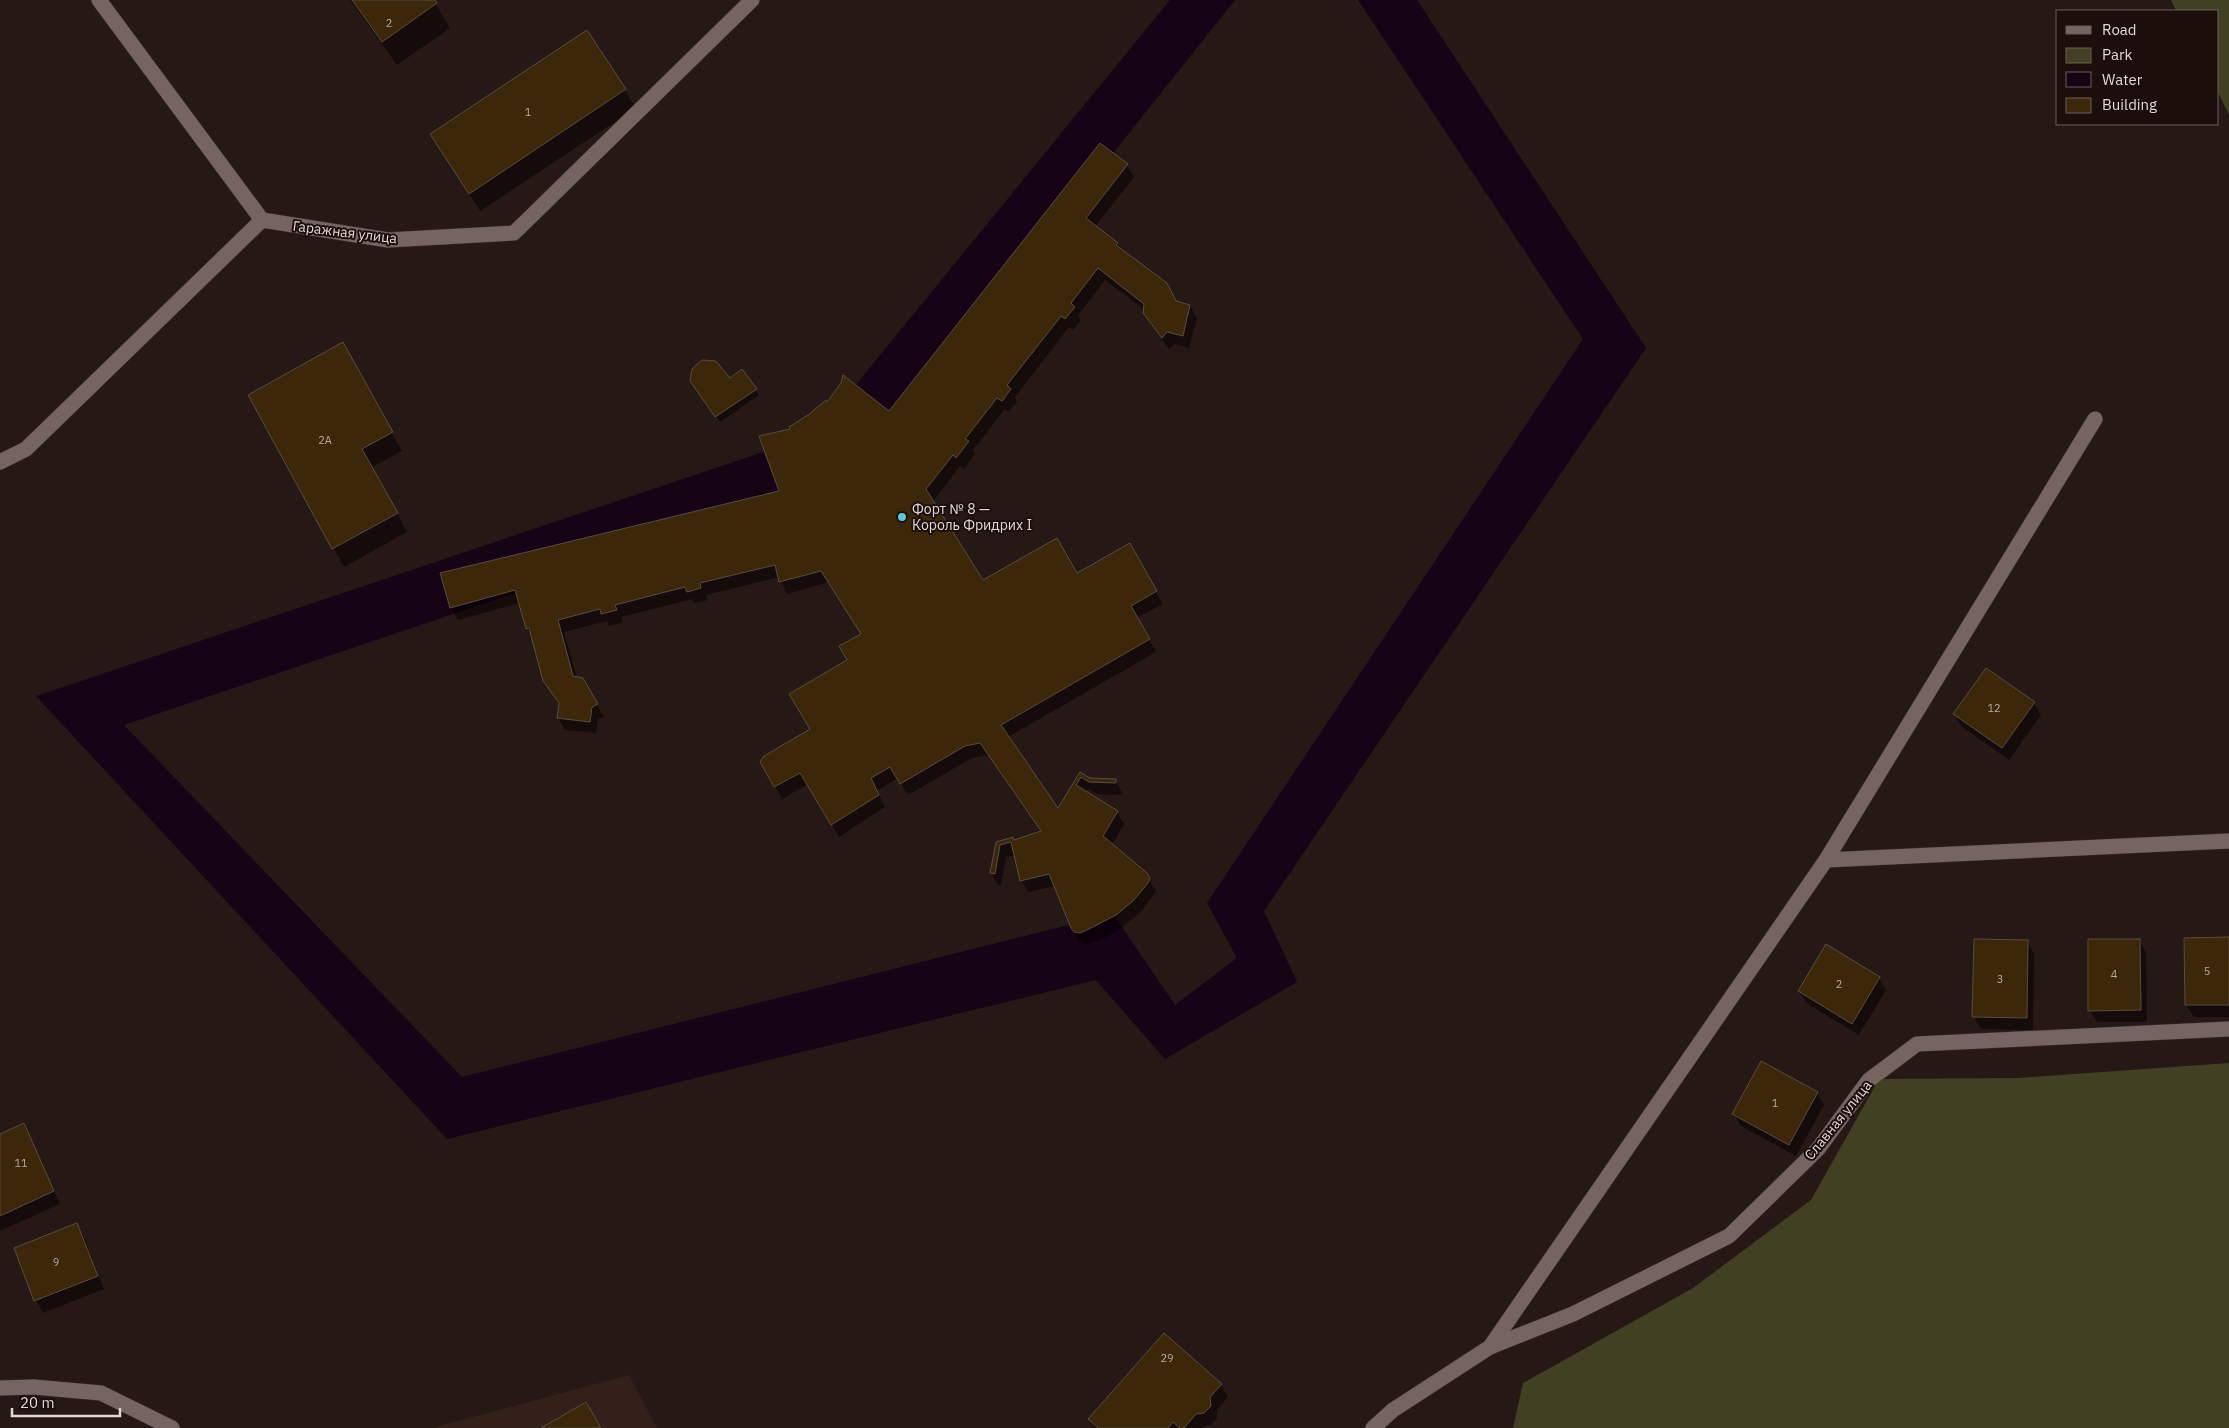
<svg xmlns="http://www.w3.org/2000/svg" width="2229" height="1428" font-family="'IBM Plex Sans',sans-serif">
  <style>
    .built { fill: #33201a }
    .green { fill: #424023 }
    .water { fill: #170316 }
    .shadow { fill: #0007 }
    .building { fill: #3c2709; stroke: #574d41 }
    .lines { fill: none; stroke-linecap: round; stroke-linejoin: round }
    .street-casing { stroke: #3c3230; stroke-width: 16 }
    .street { stroke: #75645f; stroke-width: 15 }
    .poi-dot { fill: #53cbdb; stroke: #1c0f0b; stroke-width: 2 }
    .labels { text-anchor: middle; stroke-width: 4; stroke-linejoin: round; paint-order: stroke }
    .number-label { font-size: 11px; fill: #b8aba1 }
    .street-label { font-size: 14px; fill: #e1d7d4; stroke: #1c0f0b }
    .poi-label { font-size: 14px; fill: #e1d7d4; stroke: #1c0f0b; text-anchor: start }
  </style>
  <rect width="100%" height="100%" fill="#261814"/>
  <polygon class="built" points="629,1375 657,1428 434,1428 435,1427"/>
  <g class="green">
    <polygon points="2171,0 2229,0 2229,115 2218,92 2218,11 2176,11"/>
    <polygon points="2229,1063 2229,1428 1513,1428 1523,1383 1693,1288 1811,1200 1879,1079 2018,1078"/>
  </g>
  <g class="water">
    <polygon points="1170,0 1235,0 894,428 854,387"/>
    <polygon points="1358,0 1417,0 1646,348 1264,911 1297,982 1165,1059 1096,980 447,1139 36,696 763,452 785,502 124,725 462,1077 1113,914 1175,1005 1237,958 1207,903 1583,339"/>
  </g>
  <g class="shadow">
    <polygon points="350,0 433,0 450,28 397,65"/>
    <polygon points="587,32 636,108 480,211 431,134"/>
    <polygon points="1100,144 1127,165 1134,177 1095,227 1117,243 1121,250 1176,302 1190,306 1197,318 1189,348 1175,344 1169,349 1152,325 1145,310 1105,280 1078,315 1081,320 1073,330 1069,327 1015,397 1017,402 1009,412 1005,409 973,450 975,454 964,469 960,466 933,502 983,581 1077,575 1129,545 1163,604 1137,618 1156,652 1008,737 1058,810 1081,773 1090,779 1115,780 1122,792 1122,795 1097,794 1088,789 1086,793 1117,812 1124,824 1112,845 1146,874 1156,891 1140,913 1122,927 1105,938 1085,945 1079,941 1072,928 1055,886 1028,892 1021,880 1015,855 1006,857 1001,885 998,885 991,873 997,843 1014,841 1041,832 988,755 972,758 908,795 898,778 877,791 885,807 839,837 808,784 782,799 761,762 812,730 862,635 829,582 787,594 779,577 706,595 708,600 695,603 692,599 621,617 623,622 609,626 607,621 564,632 577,678 582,679 604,717 598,719 596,733 565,730 558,718 560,705 544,681 533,639 527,628 520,603 458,620 451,608 781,492 792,429 827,404 890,412"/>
    <polygon points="353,362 402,451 372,467 407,532 344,567 249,395"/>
    <polygon points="730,379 756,390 759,395 720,422 693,385"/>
    <polygon points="2034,703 2041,715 2009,760 1961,726 1954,714"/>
    <polygon points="2229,939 2229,1017 2194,1017 2186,1005"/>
    <polygon points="2139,940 2146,952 2147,1022 2097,1022 2090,1010"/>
    <polygon points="2027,941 2034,954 2033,1030 1981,1029 1974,1017"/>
    <polygon points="1879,978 1886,990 1859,1035 1806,1003 1799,991"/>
    <polygon points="1817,1093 1824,1105 1796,1156 1741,1126 1734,1114"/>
    <polygon points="23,1125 60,1204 0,1231 0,1135"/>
    <polygon points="77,1225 84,1237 104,1289 43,1313 36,1301 15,1249"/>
    <polygon points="1164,1334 1221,1385 1228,1397 1217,1410 1217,1418 1211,1425 1203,1426 1201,1428 1095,1428 1089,1419"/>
  </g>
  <g class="building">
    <polygon points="352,0 435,0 437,3 382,42"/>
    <polygon points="587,30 626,89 469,194 430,134"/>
    <polygon points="1100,143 1128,164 1086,218 1118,243 1116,245 1167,283 1176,301 1190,305 1183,336 1167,332 1162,338 1143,313 1144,304 1098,268 1071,303 1075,307 1065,319 1061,316 1007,385 1011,389 1002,401 997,398 965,439 969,441 956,458 953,455 926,489 983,580 1057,538 1077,573 1130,543 1157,591 1131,606 1150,639 1001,725 1058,808 1080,772 1090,778 1116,779 1116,783 1089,782 1081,777 1076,785 1118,811 1103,836 1147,873 1150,878 1148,883 1133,901 1116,915 1089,929 1080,933 1074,932 1071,928 1049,874 1020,881 1011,842 1000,845 995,874 990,873 996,842 1013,837 1014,840 1041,831 980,743 965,746 900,784 890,767 871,778 879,795 831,825 800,773 774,787 760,762 764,756 810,729 789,694 847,660 839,646 861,634 821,571 779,582 775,565 700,583 701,588 687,592 685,587 615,605 617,610 601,614 600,609 558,620 573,676 583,678 598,704 592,707 590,722 557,718 559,703 543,681 529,628 526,629 515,590 450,608 440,573 779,491 759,436 790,429 789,427 808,415 826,400 827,402 841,383 843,375 889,411"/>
    <polygon points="343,342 393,432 362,449 398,513 332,549 248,395"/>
    <polygon points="702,360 716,361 730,378 742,369 757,389 715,417 690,381 692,369"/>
    <polygon points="1986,668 2035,702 2002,748 1953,714"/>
    <polygon points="2229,937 2229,1005 2185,1005 2184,938"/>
    <polygon points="1974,939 2028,940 2027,1018 1972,1017"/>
    <polygon points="2088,939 2140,939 2141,1010 2088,1011"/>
    <polygon points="1826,944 1880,977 1852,1024 1798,991"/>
    <polygon points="1761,1061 1818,1092 1789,1145 1732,1114"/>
    <polygon points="24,1123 54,1191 0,1216 0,1134"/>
    <polygon points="77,1223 98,1276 34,1301 14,1248"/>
    <polygon points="1164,1333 1222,1384 1210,1397 1211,1406 1204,1413 1196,1414 1184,1428 1180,1428 1173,1422 1168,1428 1098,1428 1088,1419"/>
    <polygon points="586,1402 601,1428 541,1428"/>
  </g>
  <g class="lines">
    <g class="street-casing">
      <g id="street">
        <polyline points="99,0 262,220"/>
        <polyline points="0,462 26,449 262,220 388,240 514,233 752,0"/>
        <polyline points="1826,860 2229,841"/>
        <polyline points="1490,1347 1826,860 2095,419"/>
        <polyline points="0,1388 34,1387 101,1393 172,1428"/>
        <polyline points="1373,1428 1393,1410 1490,1347 1573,1314 1729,1236 1818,1149 1869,1080 1917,1044 2229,1029"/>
      </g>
    </g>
    <use href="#street" class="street"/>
  </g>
  <circle class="poi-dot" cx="902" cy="517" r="5"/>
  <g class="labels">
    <g class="number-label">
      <text x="389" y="27">2</text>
      <text x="528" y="116">1</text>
      <text x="325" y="444">2А</text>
      <text x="1994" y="712">12</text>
      <text x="2207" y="975">5</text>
      <text x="2114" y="978">4</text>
      <text x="2000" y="983">3</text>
      <text x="1839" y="988">2</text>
      <text x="1775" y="1107">1</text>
      <text x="21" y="1167">11</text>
      <text x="56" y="1266">9</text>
      <text x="1167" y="1362">29</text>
    </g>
    <g class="street-label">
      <text transform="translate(345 232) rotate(7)" y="5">Гаражная улица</text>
      <text transform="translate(1838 1120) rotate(-51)" y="5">Славная улица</text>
    </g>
    <g class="poi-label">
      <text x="912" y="514">Форт № 8 —<tspan x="912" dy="16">Король Фридрих I</tspan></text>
    </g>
  </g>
  <rect x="2056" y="10" width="162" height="115" fill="#1c0f0b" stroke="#6b5f5b"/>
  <rect x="2066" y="26" width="25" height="8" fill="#75645f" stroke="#6b5f5b"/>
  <text x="2102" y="35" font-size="15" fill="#e1d7d4">Road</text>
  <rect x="2066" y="48" width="25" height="15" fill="#424023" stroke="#6b5f5b"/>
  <text x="2102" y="60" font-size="15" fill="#e1d7d4">Park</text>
  <rect x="2066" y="72" width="25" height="15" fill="#170316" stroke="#6b5f5b"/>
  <text x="2102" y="85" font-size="15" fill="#e1d7d4">Water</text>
  <rect x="2066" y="98" width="25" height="15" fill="#3c2709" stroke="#6b5f5b"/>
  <text x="2102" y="110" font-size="15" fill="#e1d7d4">Building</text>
  <path d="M12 1408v8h108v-8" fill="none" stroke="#e1d7d4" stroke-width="2.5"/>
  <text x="20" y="1408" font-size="15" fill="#e1d7d4" stroke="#1c0f0b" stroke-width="4" paint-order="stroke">20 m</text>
</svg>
